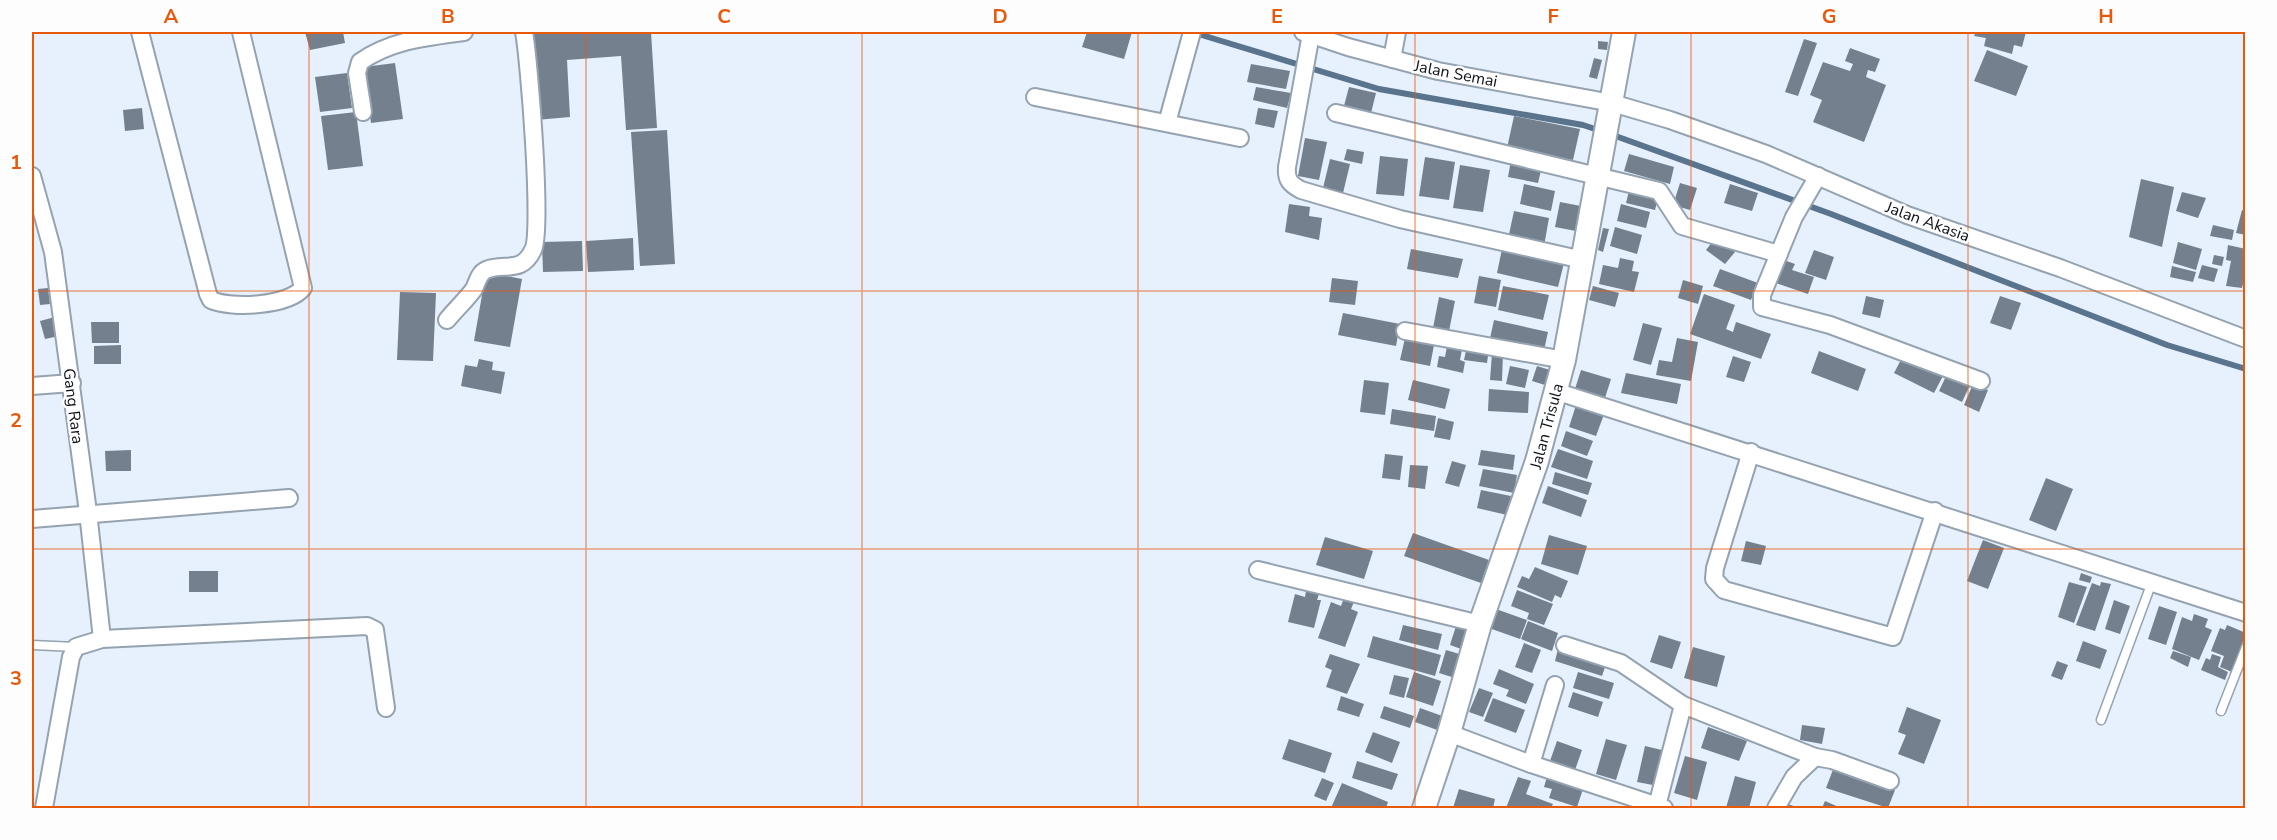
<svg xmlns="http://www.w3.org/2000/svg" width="2277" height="840" font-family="'Nunito Sans',sans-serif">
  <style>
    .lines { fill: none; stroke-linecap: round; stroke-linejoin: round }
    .stream { stroke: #5a748e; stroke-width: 6 }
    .building { fill: #74808d }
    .lane-casing { stroke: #95a2b0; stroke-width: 11 }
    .street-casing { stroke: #95a2b0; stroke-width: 20 }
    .secondary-casing { stroke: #95a2b0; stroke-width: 26 }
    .lane { stroke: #fff; stroke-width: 8 }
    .street { stroke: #fff; stroke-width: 16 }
    .secondary { stroke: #fff; stroke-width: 22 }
    .grid { fill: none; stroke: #e8590c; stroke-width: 1.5; stroke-opacity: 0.55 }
    .labels { text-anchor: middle; stroke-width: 5; stroke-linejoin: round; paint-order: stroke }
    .street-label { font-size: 16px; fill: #0e1217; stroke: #fdfdfd }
    .neatline { fill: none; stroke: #e8590c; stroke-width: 2 }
    .grid-label { font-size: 20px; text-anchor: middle; font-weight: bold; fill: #e8590c }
  </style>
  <rect width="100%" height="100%" fill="#e6f1fd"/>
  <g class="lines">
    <g class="stream">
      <polyline points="1195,33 1379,89 1583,125 1601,131"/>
      <polyline points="1610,134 1831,214 2167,345 2246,369"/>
    </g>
  </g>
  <g class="building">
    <polygon points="305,32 343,32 345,43 310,50"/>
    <polygon points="530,32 651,32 657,128 626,130 621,56 567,60 570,117 536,120"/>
    <polygon points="1087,32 1132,32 1124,59 1082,47"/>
    <polygon points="1976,32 2026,32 2022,47 2014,45 2012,54 1984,46 1986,38 1974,36"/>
    <polygon points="1804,39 1817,43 1798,96 1785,92"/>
    <polygon points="1598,41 1608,42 1607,50 1598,49"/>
    <polygon points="1850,48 1880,59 1875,72 1868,70 1866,77 1886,85 1864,142 1813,122 1822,100 1810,95 1823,62 1850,71 1853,64 1845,61"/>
    <polygon points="1987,50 2028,66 2016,96 1974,81"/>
    <polygon points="1594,58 1602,60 1597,79 1589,77"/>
    <polygon points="395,63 403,119 371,123 364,67"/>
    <polygon points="1251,64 1290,71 1286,89 1247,82"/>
    <polygon points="347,73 352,108 320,112 315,77"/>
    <polygon points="1256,87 1291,93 1287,108 1253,100"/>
    <polygon points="1349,87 1376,93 1371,113 1344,106"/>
    <polygon points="142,108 144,129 125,131 123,110"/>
    <polygon points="1258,108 1278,111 1274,128 1255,124"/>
    <polygon points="356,112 363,166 328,170 321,116"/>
    <polygon points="1514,116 1580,129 1573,160 1507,148"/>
    <polygon points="667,130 675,264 640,266 631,132"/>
    <polygon points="1305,138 1327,142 1319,180 1298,176"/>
    <polygon points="1347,149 1364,152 1362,164 1344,160"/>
    <polygon points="1629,154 1674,167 1670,184 1624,171"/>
    <polygon points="1380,156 1408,159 1404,196 1376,194"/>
    <polygon points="1425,157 1455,162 1449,200 1419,196"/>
    <polygon points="1330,159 1350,164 1343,193 1323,188"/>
    <polygon points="1511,160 1542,166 1538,183 1508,177"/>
    <polygon points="1460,165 1490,170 1483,212 1453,208"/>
    <polygon points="2141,179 2174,187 2162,247 2129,237"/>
    <polygon points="1680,183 1697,188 1690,210 1673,205"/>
    <polygon points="1524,184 1555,191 1551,211 1520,204"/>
    <polygon points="1730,184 1758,193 1752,211 1724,203"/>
    <polygon points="1630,187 1659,194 1655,210 1626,203"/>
    <polygon points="2182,192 2206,198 2198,218 2176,211"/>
    <polygon points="1560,202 1581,206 1576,231 1555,227"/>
    <polygon points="1289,204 1310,207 1309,216 1322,218 1319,240 1285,232"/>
    <polygon points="1621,204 1650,212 1646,228 1617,221"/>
    <polygon points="2242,210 2246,211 2246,235 2236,233"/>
    <polygon points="1514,211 1549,218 1544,246 1508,239"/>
    <polygon points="2213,225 2234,230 2232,240 2210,236"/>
    <polygon points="1615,227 1642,235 1637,254 1610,246"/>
    <polygon points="1603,228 1609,229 1603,252 1598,250"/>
    <polygon points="1716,237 1735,252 1725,264 1706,250"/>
    <polygon points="633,238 634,270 588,272 586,241"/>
    <polygon points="582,241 583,271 543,272 542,242"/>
    <polygon points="2178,242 2202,249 2196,270 2173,263"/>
    <polygon points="2228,245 2246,249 2246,271 2242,288 2226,286 2231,261 2226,260"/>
    <polygon points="1411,249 1463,259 1458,278 1407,269"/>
    <polygon points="1502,249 1564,263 1558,287 1497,273"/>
    <polygon points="1814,250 1834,257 1826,280 1805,273"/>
    <polygon points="2214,255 2224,257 2222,266 2212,264"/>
    <polygon points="1620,258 1634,261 1632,271 1639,272 1634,292 1599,284 1603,265 1618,268"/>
    <polygon points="1781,259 1795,264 1792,270 1814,277 1808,294 1773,282"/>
    <polygon points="2202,265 2218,269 2214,282 2198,278"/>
    <polygon points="2172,266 2196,272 2193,282 2170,277"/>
    <polygon points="1720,269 1758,283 1751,300 1713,286"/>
    <polygon points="486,272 522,279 510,347 474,341"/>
    <polygon points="1479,276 1501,280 1496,307 1474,303"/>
    <polygon points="1332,278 1358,281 1355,305 1329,302"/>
    <polygon points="1683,280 1703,286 1698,304 1678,298"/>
    <polygon points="1503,286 1549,295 1543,320 1498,310"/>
    <polygon points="1593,286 1619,293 1615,307 1589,300"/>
    <polygon points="48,288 50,304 40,305 38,289"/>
    <polygon points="400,292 436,293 433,361 397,360"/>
    <polygon points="1704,294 1735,305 1726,329 1733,332 1736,322 1771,334 1761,359 1690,334"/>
    <polygon points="1866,296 1884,300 1880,318 1862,314"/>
    <polygon points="2000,296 2021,303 2011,330 1990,323"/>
    <polygon points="1439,297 1455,301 1449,331 1433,328"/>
    <polygon points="1343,313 1400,324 1396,346 1338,335"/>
    <polygon points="55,317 59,336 45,339 40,321"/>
    <polygon points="1494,320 1548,332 1543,355 1489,343"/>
    <polygon points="91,322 119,322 119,343 92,343"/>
    <polygon points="1643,323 1662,328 1651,365 1633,360"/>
    <polygon points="1406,334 1435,340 1430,366 1400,360"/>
    <polygon points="1677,338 1698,342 1691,381 1656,375 1659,360 1672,362"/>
    <polygon points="1448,341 1463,344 1460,360 1465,362 1463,373 1437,367 1439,356 1445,357"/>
    <polygon points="121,345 121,364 94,364 94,346"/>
    <polygon points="1467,346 1489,349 1487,363 1464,360"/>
    <polygon points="1819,351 1866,369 1858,391 1811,373"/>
    <polygon points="1492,353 1503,353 1502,381 1490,380"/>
    <polygon points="1904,354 1944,374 1934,393 1894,373"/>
    <polygon points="1733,356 1751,362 1744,382 1726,377"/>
    <polygon points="479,359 493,362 492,370 505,372 501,394 461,386 465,365 477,367"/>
    <polygon points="1510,366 1529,370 1525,388 1506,384"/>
    <polygon points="1537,366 1550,370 1545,385 1532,381"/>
    <polygon points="1581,370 1611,379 1605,398 1575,389"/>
    <polygon points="1948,372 1971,383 1962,402 1939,391"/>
    <polygon points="1626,373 1681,384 1677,404 1621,393"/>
    <polygon points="1364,380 1389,383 1385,415 1360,412"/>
    <polygon points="1413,380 1450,389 1445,409 1408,400"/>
    <polygon points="1973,384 1988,390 1979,412 1964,405"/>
    <polygon points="1489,389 1529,392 1528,413 1488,411"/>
    <polygon points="1578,399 1606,409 1596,436 1569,427"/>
    <polygon points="1392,409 1436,416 1434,431 1390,424"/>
    <polygon points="1438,418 1454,422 1450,440 1434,437"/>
    <polygon points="1566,431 1593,441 1587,456 1561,446"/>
    <polygon points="1558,449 1593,461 1587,479 1551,467"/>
    <polygon points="131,450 131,471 106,471 105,451"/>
    <polygon points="1481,450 1515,455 1513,470 1478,465"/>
    <polygon points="1385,454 1403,456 1400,480 1382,478"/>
    <polygon points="1452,461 1466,465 1459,487 1445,483"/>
    <polygon points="1410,465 1428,466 1425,489 1408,487"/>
    <polygon points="1483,469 1517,475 1514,493 1479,486"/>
    <polygon points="1555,472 1592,483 1588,495 1552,484"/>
    <polygon points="2046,478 2073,489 2056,531 2029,520"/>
    <polygon points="1548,486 1587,500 1581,517 1542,503"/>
    <polygon points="1481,490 1511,496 1507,515 1477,508"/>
    <polygon points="1413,533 1489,560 1481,583 1404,556"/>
    <polygon points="1549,535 1587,546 1578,575 1541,564"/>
    <polygon points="1325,537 1373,551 1364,579 1316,565"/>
    <polygon points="1983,540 2004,548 1988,589 1967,581"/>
    <polygon points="1746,541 1766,546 1761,565 1741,561"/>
    <polygon points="1535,567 1568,581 1561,598 1555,595 1552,602 1517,587 1522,576 1529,579"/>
    <rect x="189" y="571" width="29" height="21"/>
    <polygon points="2081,573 2092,577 2090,583 2079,580"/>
    <polygon points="2069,582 2087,587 2074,623 2058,617"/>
    <polygon points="2101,582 2111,584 2095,631 2076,625 2092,583 2100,586"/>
    <polygon points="1517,590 1553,604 1544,625 1527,619 1529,613 1511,606"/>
    <polygon points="1306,591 1319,594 1317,600 1321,600 1314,628 1288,622 1295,594 1305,597"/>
    <polygon points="1344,598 1354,602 1351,609 1358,612 1345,647 1318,638 1331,602 1341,606"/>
    <polygon points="2114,600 2130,606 2120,634 2105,629"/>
    <polygon points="2159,606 2177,612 2166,645 2148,639"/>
    <polygon points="1496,609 1527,620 1520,639 1489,628"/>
    <polygon points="2194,614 2208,619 2205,627 2212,630 2199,660 2172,649 2182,617 2192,621"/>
    <polygon points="1528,621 1558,633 1552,651 1521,639"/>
    <polygon points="1403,625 1442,634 1438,650 1399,640"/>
    <polygon points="2227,625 2246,633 2232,672 2220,667 2224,656 2211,651 2220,628 2225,630"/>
    <polygon points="1456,626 1471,631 1464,650 1450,645"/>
    <polygon points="1659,635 1681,642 1672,669 1650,662"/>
    <polygon points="1373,636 1441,655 1435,676 1367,657"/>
    <polygon points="2083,641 2107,650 2100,669 2076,661"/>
    <polygon points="1524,643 1541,650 1532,673 1515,667"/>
    <polygon points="1693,647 1725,656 1717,687 1684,678"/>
    <polygon points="1558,649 1606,664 1602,676 1555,661"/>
    <polygon points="1446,650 1466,656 1458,679 1439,673"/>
    <polygon points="2173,651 2191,657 2188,667 2170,658"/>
    <polygon points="1330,654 1360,664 1347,694 1326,687 1332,670 1325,667"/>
    <polygon points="2212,654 2221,657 2218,667 2228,672 2225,680 2201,670 2206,658 2210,660"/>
    <polygon points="2057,661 2068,665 2062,680 2051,676"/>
    <polygon points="1499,669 1534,684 1526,704 1506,696 1509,690 1493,684"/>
    <polygon points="1414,672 1441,681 1433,706 1406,697"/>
    <polygon points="1578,672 1614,683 1609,699 1573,688"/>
    <polygon points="1394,675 1409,678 1404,698 1389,694"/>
    <polygon points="1479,688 1493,693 1483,717 1469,712"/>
    <polygon points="1573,692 1603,702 1598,717 1568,707"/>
    <polygon points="1341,696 1364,704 1359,717 1337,710"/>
    <polygon points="1493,698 1525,710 1516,733 1484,721"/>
    <polygon points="1384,706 1414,716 1410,728 1380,718"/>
    <polygon points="1907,707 1941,720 1924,764 1898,754 1906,735 1898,732"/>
    <polygon points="1420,708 1445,717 1440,731 1415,722"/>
    <polygon points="1802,725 1825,728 1822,744 1800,740"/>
    <polygon points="1708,727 1747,741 1739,761 1701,748"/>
    <polygon points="1373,732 1400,742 1392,763 1365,752"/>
    <polygon points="1289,739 1332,753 1325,773 1282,759"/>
    <polygon points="1606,739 1627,745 1616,780 1596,774"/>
    <polygon points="1557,741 1582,750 1575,770 1550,761"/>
    <polygon points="1645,746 1666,751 1658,786 1637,782"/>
    <polygon points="1685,756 1707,762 1697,800 1674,793"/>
    <polygon points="1357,761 1398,774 1392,790 1352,778"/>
    <polygon points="1834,767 1895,790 1888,808 1826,788"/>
    <polygon points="1735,776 1756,782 1749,808 1726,808"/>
    <polygon points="1518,777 1531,781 1526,794 1553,804 1551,808 1506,808"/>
    <polygon points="1547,777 1583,789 1577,807 1549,798 1552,789 1544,787"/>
    <polygon points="1322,778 1334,783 1326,801 1314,796"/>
    <polygon points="1342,783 1388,802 1386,808 1331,808"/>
    <polygon points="1459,789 1495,799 1493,808 1453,808"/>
    <polygon points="1825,801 1841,808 1822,808"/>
    <polygon points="1781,802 1800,808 1779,808"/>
  </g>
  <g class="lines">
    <g class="lane-casing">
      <g id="lane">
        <polyline points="32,645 76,647"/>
        <polyline points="2221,711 2246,647"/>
        <polyline points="2101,720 2152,582"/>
      </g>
    </g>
    <g class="street-casing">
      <g id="street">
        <path d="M140 32 208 294 211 300C232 309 288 306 303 288L241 32"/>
        <polyline points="1303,32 1348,47 1438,71 1612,103 1670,120 1766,154 1907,215 2060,268 2246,339"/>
        <path d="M1311 34 1287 167C1286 180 1290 184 1301 190L1400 219 1583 260"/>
        <polyline points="1392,59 1397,32"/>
        <polyline points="1035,97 1240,138"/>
        <path d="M363 112 357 73 360 62C391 40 427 37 464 32"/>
        <polyline points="1336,113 1659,191 1682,226 1779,254"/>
        <polyline points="1167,123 1192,32"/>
        <polyline points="32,176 53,252 88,512 102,639"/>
        <polyline points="1818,176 1794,217 1762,295 1762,307 1830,325 1981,381"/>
        <path d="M447 320C455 310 466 300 474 289 477 283 479 273 486 270 504 262 521 275 533 250 543 232 529 58 524 32"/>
        <polyline points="1405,331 1564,360"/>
        <polyline points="32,386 72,383"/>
        <polyline points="1555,391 2246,613"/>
        <polyline points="1751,452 1715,568 1714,579 1724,590 1893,637 1935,511"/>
        <polyline points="32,519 289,498"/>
        <polyline points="1258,570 1480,624"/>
        <polyline points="1565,645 1621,663 1683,705 1657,806"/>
        <polyline points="1683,705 1815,757"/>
        <polyline points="1449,733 1531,764 1664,808"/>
        <polyline points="1531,764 1555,685"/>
        <polyline points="44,808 71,657 76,647 102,639 367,626 375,630 386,708"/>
        <polyline points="1776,808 1794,777 1815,757 1832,760 1890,781"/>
      </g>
    </g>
    <g class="secondary-casing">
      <polyline id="secondary" points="1424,808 1449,733 1480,624 1537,461 1564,360 1624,32"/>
    </g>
    <use href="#lane" class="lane"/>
    <use href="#street" class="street"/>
    <use href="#secondary" class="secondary"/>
  </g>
  <path class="grid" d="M309 32V808M586 32V808M862 32V808M1138 32V808M1415 32V808M1691 32V808M1968 32V808M32 291H2246M32 549H2246"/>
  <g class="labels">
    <g class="street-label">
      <text transform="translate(1456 73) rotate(11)" y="6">Jalan Semai</text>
      <text transform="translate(1928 221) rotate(20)" y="6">Jalan Akasia</text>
      <text transform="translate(74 406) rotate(83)" y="6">Gang Rara</text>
      <text transform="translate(1546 426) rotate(-75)" y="6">Jalan Trisula</text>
    </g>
  </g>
  <rect width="2277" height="840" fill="none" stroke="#fdfdfd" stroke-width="66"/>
  <rect x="33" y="33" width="2211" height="774" class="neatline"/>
  <g class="grid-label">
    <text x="171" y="23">A</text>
    <text x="448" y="23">B</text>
    <text x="724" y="23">C</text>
    <text x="1000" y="23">D</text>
    <text x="1277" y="23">E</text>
    <text x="1553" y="23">F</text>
    <text x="1829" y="23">G</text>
    <text x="2106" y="23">H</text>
    <text x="16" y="169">1</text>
    <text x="16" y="427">2</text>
    <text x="16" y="685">3</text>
  </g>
</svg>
